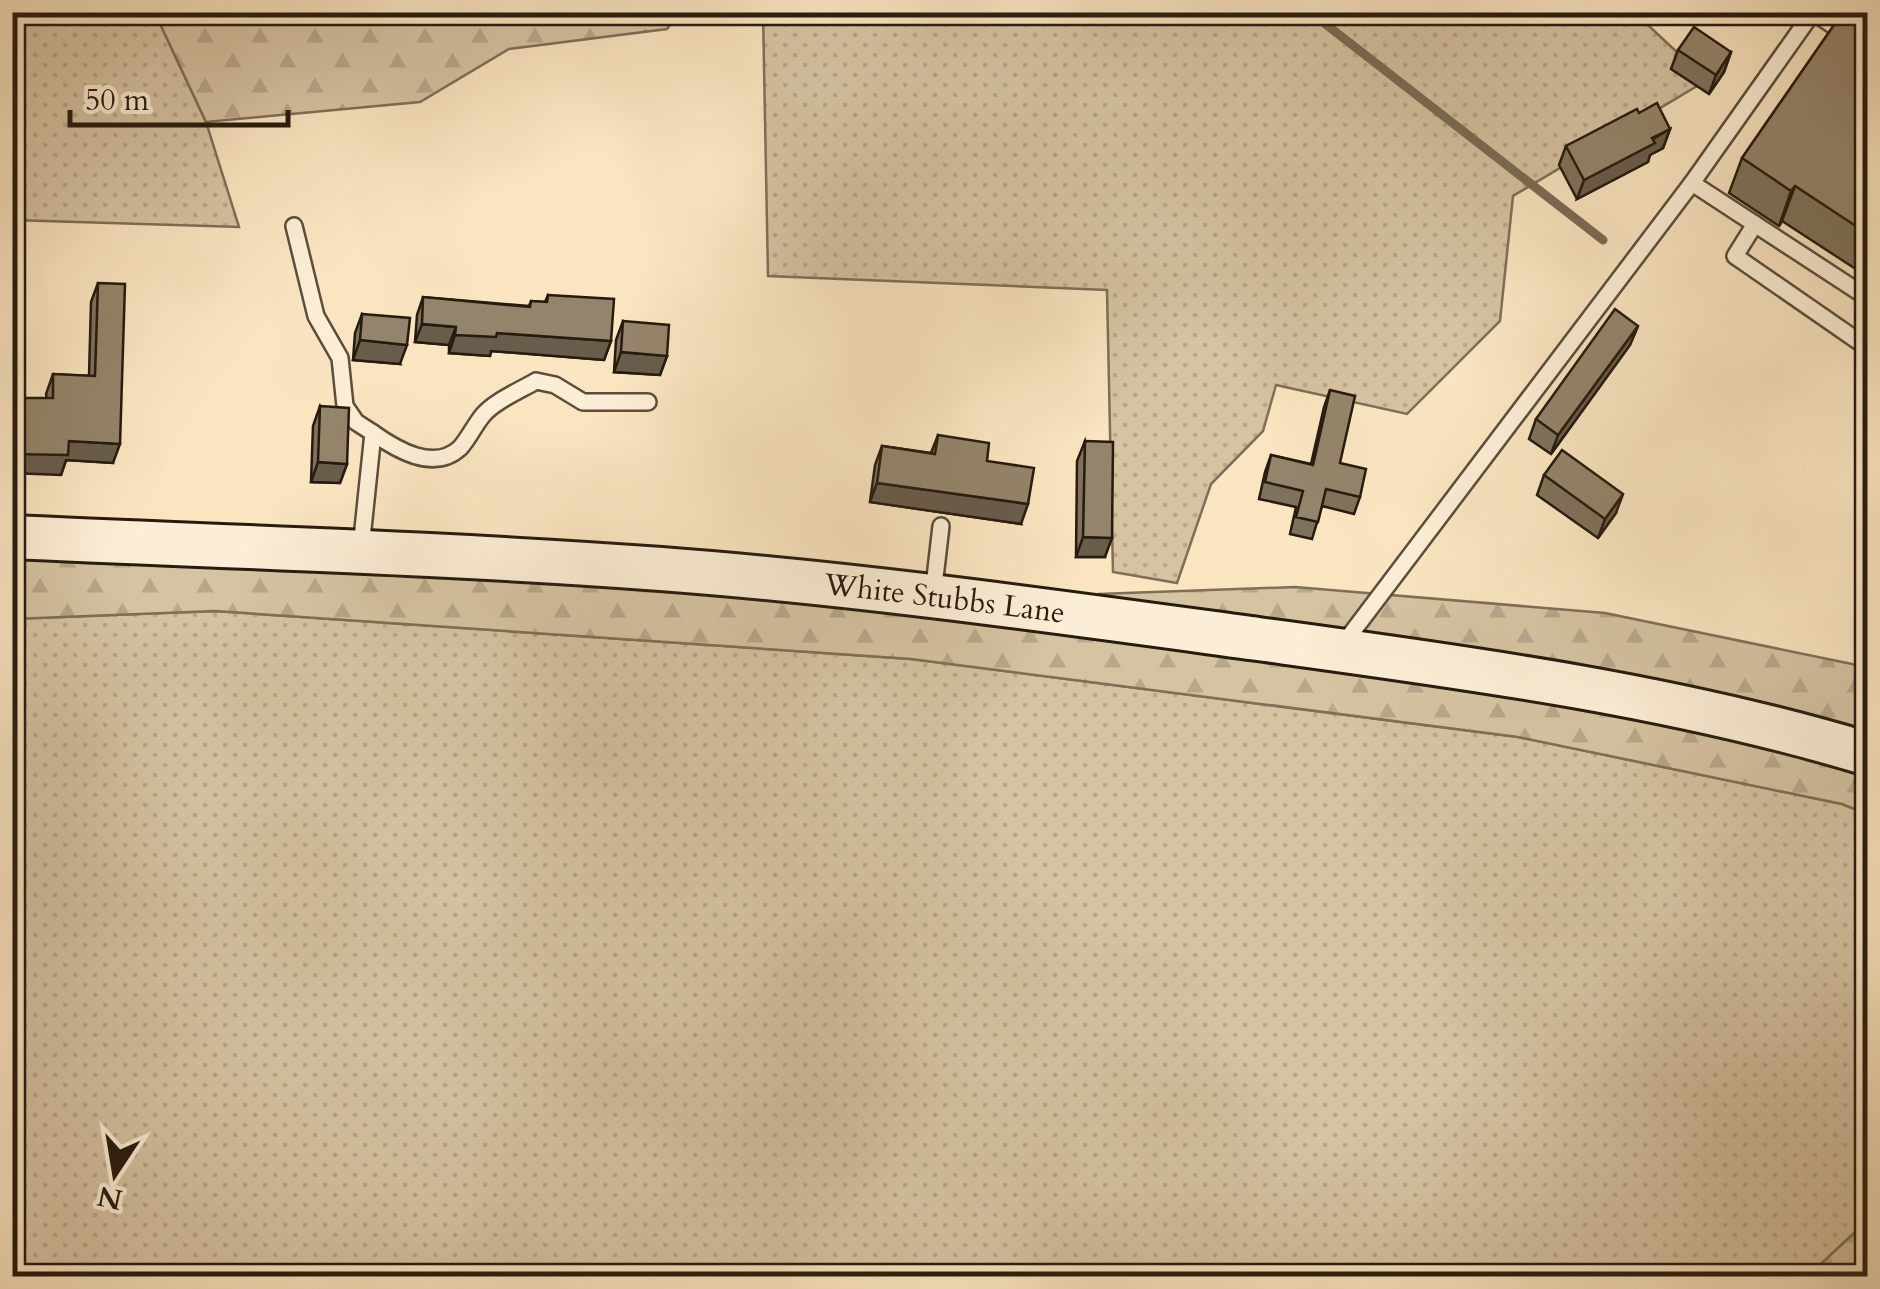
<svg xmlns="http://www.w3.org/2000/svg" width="1880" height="1289" font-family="Cardo,serif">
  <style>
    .grass { fill: url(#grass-dots); stroke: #7e6f58; stroke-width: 2.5 }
    .forest { fill: url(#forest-firs); stroke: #7e6f58; stroke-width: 2.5 }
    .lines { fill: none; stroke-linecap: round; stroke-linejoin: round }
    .stream { stroke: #7a6b55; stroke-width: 9 }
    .lane-casing { stroke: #5b4e3b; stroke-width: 20 }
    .secondary-casing { stroke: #261b0f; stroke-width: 48 }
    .lane { stroke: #fceed6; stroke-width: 15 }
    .secondary { stroke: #fceed6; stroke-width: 42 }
    .wall { fill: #7f725c; stroke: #261b0f; stroke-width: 2.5 }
    .shaded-wall { fill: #685c4b; stroke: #261b0f; stroke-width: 2.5 }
    .building { fill: #94846b; stroke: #261b0f; stroke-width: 2.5 }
    .labels { text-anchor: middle; stroke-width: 8; stroke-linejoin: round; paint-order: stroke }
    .street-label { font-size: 30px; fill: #261b0f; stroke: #fceed6 }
  </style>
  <defs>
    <pattern id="grass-dots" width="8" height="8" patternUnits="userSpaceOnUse" patternTransform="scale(2.5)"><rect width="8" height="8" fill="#d6c3a2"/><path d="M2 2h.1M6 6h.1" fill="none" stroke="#b8a78a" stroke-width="1.8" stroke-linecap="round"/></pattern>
    <pattern id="forest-firs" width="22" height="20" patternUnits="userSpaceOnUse" patternTransform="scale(2.5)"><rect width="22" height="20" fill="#d6c3a2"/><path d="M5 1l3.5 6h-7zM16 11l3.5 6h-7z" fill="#b8a78a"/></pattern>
  </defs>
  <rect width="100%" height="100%" fill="#fae5c0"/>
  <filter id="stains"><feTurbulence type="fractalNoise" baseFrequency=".002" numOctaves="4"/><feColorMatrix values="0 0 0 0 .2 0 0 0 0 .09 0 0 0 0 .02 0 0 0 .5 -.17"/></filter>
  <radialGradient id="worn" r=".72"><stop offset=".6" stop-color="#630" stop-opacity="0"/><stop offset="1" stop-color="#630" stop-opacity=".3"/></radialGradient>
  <g class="grass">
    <polygon points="13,13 155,13 206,122 239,227 13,220"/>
    <polygon points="763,13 1635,13 1707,80 1513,196 1500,321 1407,414 1276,385 1263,431 1211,484 1177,583 1113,572 1107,290 768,276"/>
    <polygon points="215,611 911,659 1518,737 1842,804 1867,814 1867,1221 1808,1276 13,1276 12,619"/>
  </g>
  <g class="forest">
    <polygon points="155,13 679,13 667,29 509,49 420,102 206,122"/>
    <polygon points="12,555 788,595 1607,702 1867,765 1867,814 1842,804 1518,737 911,659 215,611 13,619"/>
    <polygon points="1295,587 1605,613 1852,664 1867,669 1867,742 1220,615 1098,594"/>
    <polygon points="1867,1221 1867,1276 1808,1276"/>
  </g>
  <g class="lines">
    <polyline class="stream" points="1310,12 1603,240"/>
    <g class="lane-casing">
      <g id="lane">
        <polyline points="1692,183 1868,298"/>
        <polyline points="1755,224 1735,256 1868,348"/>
        <polyline points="294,226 316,316 340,358 345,406 356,422 373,433 361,548"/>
        <path d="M373 433C397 450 434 472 460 448 469 438 474 426 483 415 495 401 519 391 536 381L555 385 583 402H648"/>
        <polyline points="933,595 941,526"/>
        <polyline points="1341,647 1692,183 1813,12 1868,49"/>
      </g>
    </g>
    <g class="secondary-casing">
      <g id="secondary">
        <path id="s1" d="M12 537C228 547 445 553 661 569 861 584 1059 612 1258 639 1462 667 1670 694 1868 754"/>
      </g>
    </g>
    <use href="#lane" class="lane"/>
    <use href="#secondary" class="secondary"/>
  </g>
  <g class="wall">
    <polygon points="1843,12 1868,12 1868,277 1782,221 1779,226 1729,193 1742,158"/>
    <polygon points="1678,50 1731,52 1724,72 1709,94 1671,69"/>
    <polygon points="1639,113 1670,129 1663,148 1650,155 1648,162 1577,199 1559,165 1566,146"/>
    <polygon points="98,283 113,463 66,460 61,475 46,394 53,374 89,376 91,302"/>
    <polygon points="548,295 611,341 604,360 491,351 490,356 449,353 449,345 415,342 417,315 423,297 529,306 531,301 545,302"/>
    <polygon points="362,314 400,364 353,360 355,333"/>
    <polygon points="623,321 667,356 660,375 614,372 616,340"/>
    <polygon points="1638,326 1630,345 1551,454 1529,439 1536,419"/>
    <polygon points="1330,390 1340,463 1360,497 1354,514 1322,506 1312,539 1290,534 1296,507 1259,499 1265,472 1271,455 1311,464 1324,407"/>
    <polygon points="320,406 347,464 340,483 311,482 313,426"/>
    <polygon points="938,435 987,461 1021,524 870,502 875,465 882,446 931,453"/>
    <polygon points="1085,441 1105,557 1076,557 1077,461"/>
    <polygon points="1544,475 1616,513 1598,538 1537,495"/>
  </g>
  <g class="shaded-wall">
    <polygon points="1731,52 1724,72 1709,94 1716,75"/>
    <polygon points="1670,129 1663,148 1650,155 1648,162 1577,199 1584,180"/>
    <polygon points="1795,186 1782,221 1779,226 1791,191"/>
    <polygon points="422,324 456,327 449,345 415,342"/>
    <polygon points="1638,326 1630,345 1551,454 1558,435"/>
    <polygon points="497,333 611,341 604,360 491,351 490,356 449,353 455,335"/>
    <polygon points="360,340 407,345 400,364 353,360"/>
    <polygon points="621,352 667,356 660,375 614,372"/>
    <polygon points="69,441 120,444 113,463 66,460 61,475 12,473 12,454"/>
    <polygon points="318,462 347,464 340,483 311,482"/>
    <polygon points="877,483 1028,504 1021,524 870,502"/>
    <polygon points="1623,494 1616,513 1598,538 1605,519"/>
    <polygon points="1083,537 1112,538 1105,557 1076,557"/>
  </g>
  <g class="building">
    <polygon points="1843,12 1859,12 1868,18 1868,234 1795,186 1791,191 1742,158"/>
    <polygon points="1694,27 1731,52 1716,75 1678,50"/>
    <polygon points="1657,103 1670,129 1652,138 1655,143 1584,180 1566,146 1637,109 1639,113"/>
    <polygon points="98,283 125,284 120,444 69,441 68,455 12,454 12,398 53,398 53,374 95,376"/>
    <polygon points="548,295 614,299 611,341 497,333 496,337 455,335 456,327 422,324 423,297 530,307 531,301 547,302"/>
    <polygon points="1615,309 1638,326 1558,435 1536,419"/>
    <polygon points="362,314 410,318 407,345 360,340"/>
    <polygon points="623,321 669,325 667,356 621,352"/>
    <polygon points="1330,390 1355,396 1340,463 1366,469 1360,497 1326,489 1318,522 1296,517 1303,491 1265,482 1271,455 1313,465"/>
    <polygon points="320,406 349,408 347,464 318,462"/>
    <polygon points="938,435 989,443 987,461 1034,468 1028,504 877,483 882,446 935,454"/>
    <polygon points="1085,441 1113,442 1112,538 1083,537"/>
    <polygon points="1562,450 1623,494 1605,519 1544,475"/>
  </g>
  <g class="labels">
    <g class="street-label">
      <text dy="10" stroke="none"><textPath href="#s1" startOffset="935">White Stubbs Lane</textPath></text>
    </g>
  </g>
  <rect width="1880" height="1289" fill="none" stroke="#fae5c0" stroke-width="50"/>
  <rect x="15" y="15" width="1850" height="1259" fill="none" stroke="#261b0f" stroke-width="5"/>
  <rect x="25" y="25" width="1830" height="1239" fill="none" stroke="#261b0f" stroke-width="2.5"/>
  <g transform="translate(115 1174) rotate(192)" stroke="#fceed6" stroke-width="8" paint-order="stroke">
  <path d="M0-8L18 38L0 25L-18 38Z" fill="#261b0f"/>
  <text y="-15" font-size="28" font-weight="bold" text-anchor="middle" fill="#261b0f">N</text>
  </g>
  <path d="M70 110v15h218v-15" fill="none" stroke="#261b0f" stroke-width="5"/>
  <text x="85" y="110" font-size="30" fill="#261b0f" stroke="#fceed6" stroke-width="8" paint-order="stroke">50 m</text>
  <rect width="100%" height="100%" filter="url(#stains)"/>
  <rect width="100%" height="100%" fill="url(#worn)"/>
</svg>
